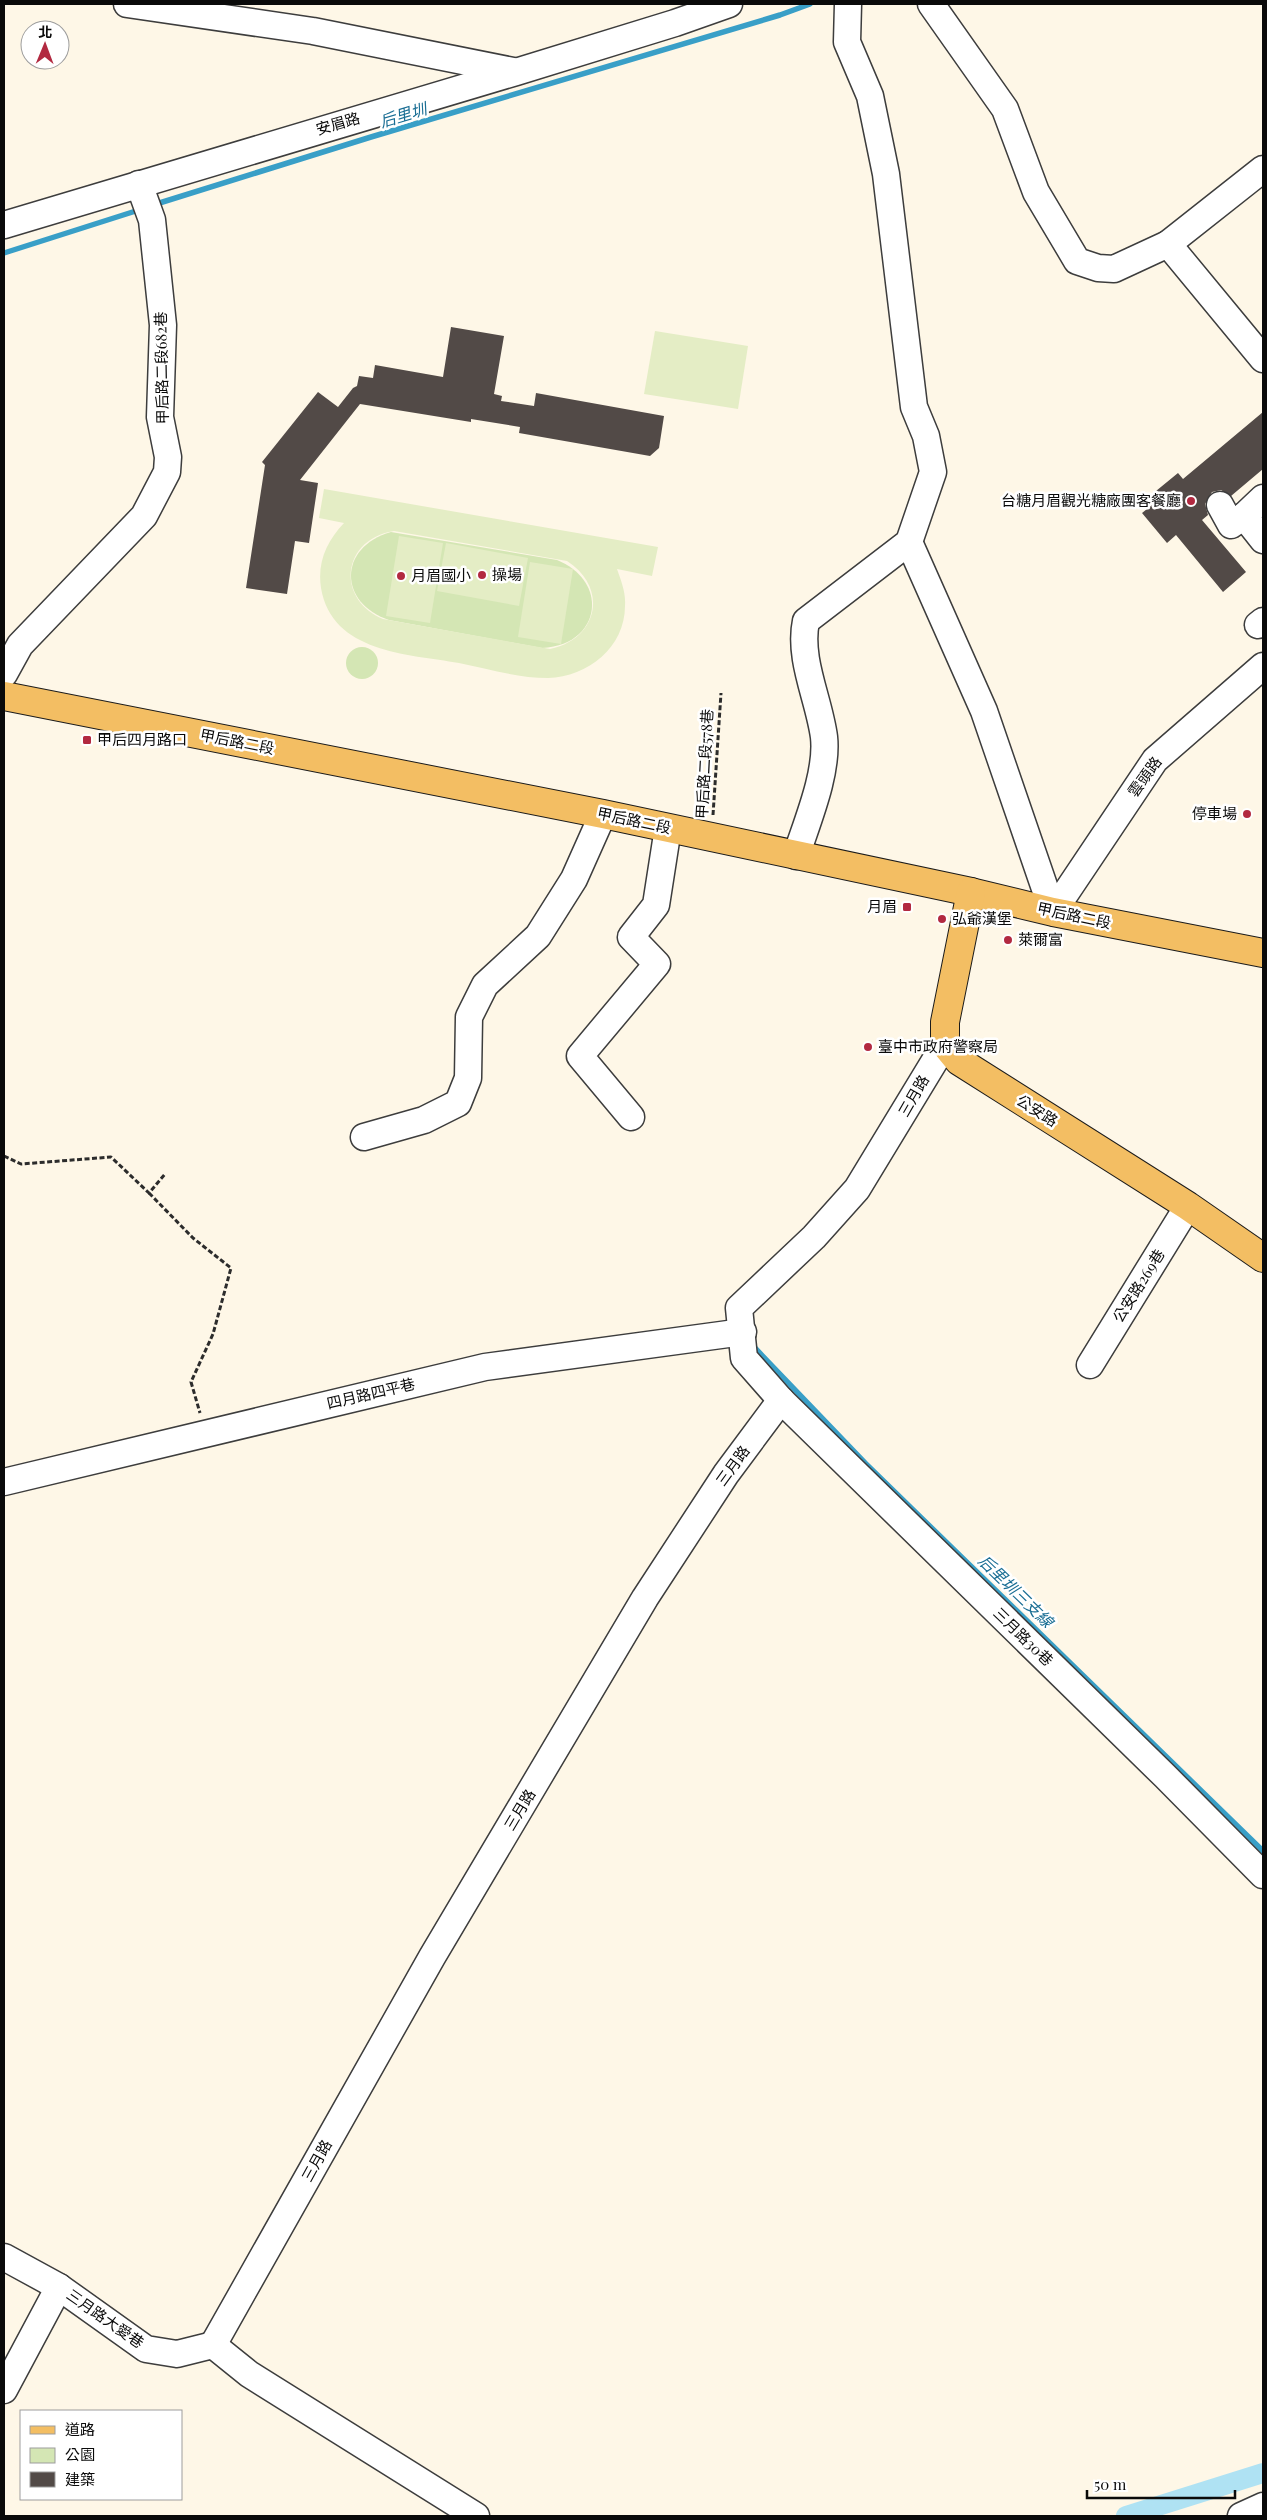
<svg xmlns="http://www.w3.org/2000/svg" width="1267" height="2520" font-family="'Playfair Display','Noto Sans TC',serif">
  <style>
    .green { fill: #d4e6b4 }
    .pitch { fill: #e4edc5; fill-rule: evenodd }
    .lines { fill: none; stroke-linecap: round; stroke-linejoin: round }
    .stream { stroke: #399fc7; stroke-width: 5.5 }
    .canal { stroke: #afe2f3; stroke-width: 20 }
    .building { fill: #524a47 }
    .minor-casing { stroke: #3d3d3d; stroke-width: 29 }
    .major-casing { stroke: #1b1b1b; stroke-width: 30 }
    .path { stroke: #2c2c2c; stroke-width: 3; stroke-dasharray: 5 2.5; stroke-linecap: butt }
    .minor { stroke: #fff; stroke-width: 26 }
    .major { stroke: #f3be63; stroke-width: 28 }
    .poi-dot { fill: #b22940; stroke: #fff; stroke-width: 2 }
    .labels { text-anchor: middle; stroke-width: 5; stroke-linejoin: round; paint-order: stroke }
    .street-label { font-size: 15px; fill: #0a0a0a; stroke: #fff }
    .poi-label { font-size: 15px; fill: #0a0a0a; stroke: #fff; text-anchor: start }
    .water-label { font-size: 16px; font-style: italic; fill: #1a6e94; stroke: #fff }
  </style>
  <rect width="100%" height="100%" fill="#fef7e7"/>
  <g class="green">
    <path d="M391 532 557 560C611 582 600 646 542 648L389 620C338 603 338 547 391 532Z"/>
    <circle cx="362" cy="663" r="16"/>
  </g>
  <g class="pitch">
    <polygon points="655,331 748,346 738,409 644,394"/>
    <path d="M324 489 658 547 652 576 617 569C621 581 626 592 625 606 625 647 588 677 548 678 519 678 488 669 459 663 408 654 332 653 321 588 317 562 327 541 344 523L319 518ZM394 531 567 561C609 588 598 639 550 649L383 619C335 599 342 539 394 531Z"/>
    <polygon points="399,536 443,543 430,623 386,616"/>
    <polygon points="446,543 528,558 519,606 437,591"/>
    <polygon points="530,562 573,569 561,644 518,637"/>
  </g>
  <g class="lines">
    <g class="stream">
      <polyline points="153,205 371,137 780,15 810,4"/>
      <polyline points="4,253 142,209"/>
      <polyline points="754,1347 865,1463 1263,1851"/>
    </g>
    <polyline class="canal" points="1126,2516 1263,2473"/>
  </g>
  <g class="building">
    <polygon points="451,327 504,336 494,394 502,396 501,401 534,406 536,393 664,416 659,448 650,456 519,433 520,427 471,419 471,422 360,404 300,480 318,483 309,543 295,541 287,594 246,588 265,465 262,462 318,392 338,407 353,388 357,386 359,376 373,378 375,365 443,377"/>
    <polygon points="1263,412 1263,469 1231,496 1221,490 1212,492 1205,504 1208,515 1202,520 1246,572 1223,592 1176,535 1167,543 1142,513 1162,497 1156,491 1178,473 1183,479"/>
  </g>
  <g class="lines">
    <g class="minor-casing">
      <g id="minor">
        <polyline points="127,4 313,31 513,71"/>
        <polyline points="931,4 1005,109 1036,192 1077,261 1098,268 1114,269 1168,244 1263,359"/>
        <polyline points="4,225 516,72 675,23 729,4"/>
        <polyline points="1168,244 1263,169"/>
        <polyline points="1263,498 1244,516 1263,540"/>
        <polyline points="1220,505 1231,525 1244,516"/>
        <polyline points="909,542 984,711 1053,912"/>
        <polyline points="1258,625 1263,621"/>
        <polyline points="4,674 20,645 144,516 167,472 168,457 160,417 163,325 152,220 139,184"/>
        <path d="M796 856C807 822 828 773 824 737 819 699 798 659 806 621L909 542 933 472 926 436 914 407 886 174 870 96 847 42 848 4"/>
        <polyline points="1053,912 1155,760 1263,666"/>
        <polyline points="945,1044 857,1189 814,1237 739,1308 744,1358 781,1400 1165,1776 1263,1875"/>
        <polyline points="631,1117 580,1056 657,964 631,937 656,905 668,828"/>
        <polyline points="364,1137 424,1120 458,1103 468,1078 469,1017 485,985 538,936 574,879 603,814"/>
        <polyline points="1090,1365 1188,1206"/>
        <polyline points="4,1482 485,1367 743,1332"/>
        <polyline points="4,2257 59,2287 146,2349 177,2354 213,2345"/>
        <polyline points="213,2345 432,1957 645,1598 726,1474 781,1400"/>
        <polyline points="213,2345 249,2374 476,2516"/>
        <polyline points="4,2390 59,2287"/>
        <polyline points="1241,2516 1263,2506"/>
      </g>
    </g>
    <g class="major-casing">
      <g id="major">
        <polyline points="4,696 603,814 971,892 1053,912 1263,953"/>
        <polyline points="971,892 945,1022 945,1044 959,1061 1188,1206 1263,1258"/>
      </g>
    </g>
    <g class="path">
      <polyline points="713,815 721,693"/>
      <polyline points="4,1156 21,1164 111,1157 149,1193 165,1174"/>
      <polyline points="149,1193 193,1238 231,1268 213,1334 191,1382 200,1413"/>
    </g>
    <use href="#minor" class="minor"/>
    <use href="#major" class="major"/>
  </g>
  <g class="poi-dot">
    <circle cx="1191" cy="501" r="5"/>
    <circle cx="482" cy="575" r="5"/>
    <circle cx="401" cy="576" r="5"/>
    <rect x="82" y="735" width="10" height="10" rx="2.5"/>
    <circle cx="1247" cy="814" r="5"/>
    <rect x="902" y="902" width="10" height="10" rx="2.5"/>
    <circle cx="942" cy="919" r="5"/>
    <circle cx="1008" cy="940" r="5"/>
    <circle cx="868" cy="1047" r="5"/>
  </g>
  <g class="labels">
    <g class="street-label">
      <text transform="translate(338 124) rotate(-16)" y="5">安眉路</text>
      <text transform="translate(162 368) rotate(-91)" y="5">甲后路二段682巷</text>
      <text transform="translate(237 742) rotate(11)" y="5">甲后路二段</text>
      <text transform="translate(705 764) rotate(-87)" y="5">甲后路二段578巷</text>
      <text transform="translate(1145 777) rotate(-54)" y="5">雲頭路</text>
      <text transform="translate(634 821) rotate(12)" y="5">甲后路二段</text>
      <text transform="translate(1074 916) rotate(12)" y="5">甲后路二段</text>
      <text transform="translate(914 1096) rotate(-60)" y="5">三月路</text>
      <text transform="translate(1037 1111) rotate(32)" y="5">公安路</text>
      <text transform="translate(1139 1286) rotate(-58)" y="5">公安路269巷</text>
      <text transform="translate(371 1394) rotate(-13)" y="5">四月路四平巷</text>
      <text transform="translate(733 1466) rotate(-54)" y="5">三月路</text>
      <text transform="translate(1023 1637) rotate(44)" y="5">三月路30巷</text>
      <text transform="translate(520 1810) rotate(-59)" y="5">三月路</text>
      <text transform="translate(317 2161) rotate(-61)" y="5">三月路</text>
      <text transform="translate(105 2319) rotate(35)" y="5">三月路大愛巷</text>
    </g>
    <g class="poi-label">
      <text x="1181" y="506" text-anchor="end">台糖月眉觀光糖廠團客餐廳</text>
      <text x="492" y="580">操場</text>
      <text x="411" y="581">月眉國小</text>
      <text x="97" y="745">甲后四月路口</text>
      <text x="1237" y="819" text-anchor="end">停車場</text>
      <text x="897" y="912" text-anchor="end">月眉</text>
      <text x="952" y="924">弘爺漢堡</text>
      <text x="1018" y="945">萊爾富</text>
      <text x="878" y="1052">臺中市政府警察局</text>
    </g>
    <g class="water-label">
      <text transform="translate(403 115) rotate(-17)" y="6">后里圳</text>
      <text transform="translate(1016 1591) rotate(44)" y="6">后里圳三支線</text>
    </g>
  </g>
  <rect width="1267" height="2520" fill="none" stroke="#0a0a0a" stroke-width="10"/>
  <rect x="20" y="2410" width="162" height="90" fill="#ffffff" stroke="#9d9d9d"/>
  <rect x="30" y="2426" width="25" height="8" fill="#f3be63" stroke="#9d9d9d"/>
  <text x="65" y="2435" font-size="15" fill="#0a0a0a">道路</text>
  <rect x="30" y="2448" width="25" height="15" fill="#d4e6b4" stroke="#9d9d9d"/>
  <text x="65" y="2460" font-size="15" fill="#0a0a0a">公園</text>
  <rect x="30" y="2472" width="25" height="15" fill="#524a47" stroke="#9d9d9d"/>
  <text x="65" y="2485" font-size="15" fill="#0a0a0a">建築</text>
  <g transform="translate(45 45) rotate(1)"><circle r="24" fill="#ffffff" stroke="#9d9d9d"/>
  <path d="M0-4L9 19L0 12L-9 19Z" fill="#b22940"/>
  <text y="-8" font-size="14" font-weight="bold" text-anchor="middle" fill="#0a0a0a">北</text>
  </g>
  <path d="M1087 2490v8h148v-8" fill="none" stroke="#0a0a0a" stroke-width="2.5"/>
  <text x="1094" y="2490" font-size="15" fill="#0a0a0a" stroke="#ffffff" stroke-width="4" paint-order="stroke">50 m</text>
</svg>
